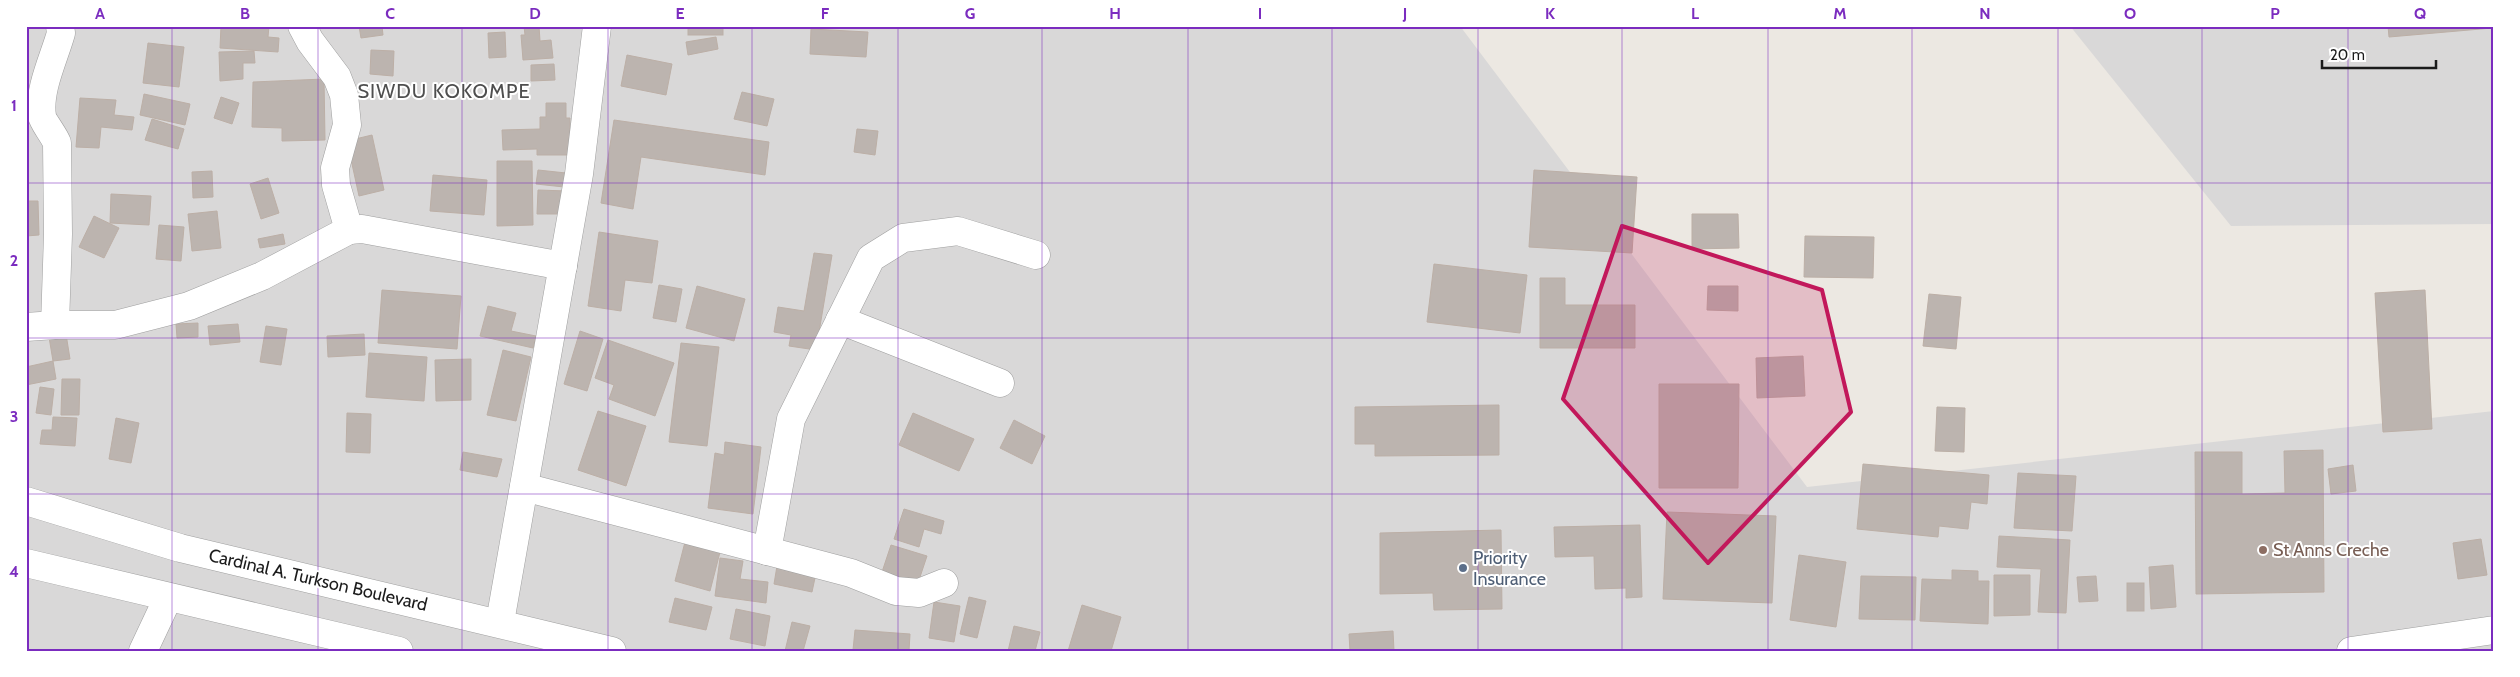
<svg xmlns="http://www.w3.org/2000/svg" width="2520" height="677" font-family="Cabin,sans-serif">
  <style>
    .residential { fill: #d9d8d8 }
    .building { fill: #bcb4af; stroke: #bcafa6 }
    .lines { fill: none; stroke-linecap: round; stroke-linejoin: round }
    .minor-casing { stroke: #9f9f9f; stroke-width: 29 }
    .tertiary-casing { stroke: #9f9f9f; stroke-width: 29 }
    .minor { stroke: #fff; stroke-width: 28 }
    .tertiary { stroke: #fff; stroke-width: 28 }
    .marked { fill: #c2185b; fill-opacity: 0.2; stroke: #c2185b; stroke-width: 4; stroke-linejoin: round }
    .grid { fill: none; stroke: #7b2cbf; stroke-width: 1; stroke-opacity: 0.55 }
    .education-dot { fill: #8d6e63; stroke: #fff; stroke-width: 2 }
    .service-dot { fill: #5c6f8a; stroke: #fff; stroke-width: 2 }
    .labels { text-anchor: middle; stroke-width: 4; stroke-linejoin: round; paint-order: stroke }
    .education-label { font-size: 18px; fill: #785e54; stroke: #fff; text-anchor: start }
    .service-label { font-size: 18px; fill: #4e5e75; stroke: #fff; text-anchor: start }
    .street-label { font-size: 18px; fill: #1b1b1b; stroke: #fff }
    .quarter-label { font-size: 20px; letter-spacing: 1px; fill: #4e4e4e; stroke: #fff }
    .neatline { fill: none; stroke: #7b2cbf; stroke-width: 2 }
    .grid-label { font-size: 16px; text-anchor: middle; font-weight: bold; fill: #7b2cbf }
  </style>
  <rect width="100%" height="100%" fill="#ece8e2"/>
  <g class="residential">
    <polygon points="26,26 1460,26 1807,487 2494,411 2494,651 26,651"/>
    <polygon points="2070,26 2494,26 2494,224 2231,226"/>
  </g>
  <g class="building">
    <polygon points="221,26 269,26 268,37 279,38 278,52 220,48"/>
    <polygon points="359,26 382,26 383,35 361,38"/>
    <polygon points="524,26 539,26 540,41 551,40 553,58 523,60 521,35 525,35"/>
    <rect x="688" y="26" width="35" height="9"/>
    <polygon points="2388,26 2492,26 2492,28 2389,37"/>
    <polygon points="811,29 868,32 866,57 810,54"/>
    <polygon points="505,32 506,57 489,58 488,33"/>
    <polygon points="716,37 718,49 688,55 686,42"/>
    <polygon points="148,43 184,47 179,87 143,83"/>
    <polygon points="371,50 394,51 393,76 370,74"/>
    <polygon points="254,51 255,63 243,63 243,79 220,81 219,52"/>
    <polygon points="627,55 672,64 666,95 621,86"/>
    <polygon points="554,64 555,80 531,81 531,65"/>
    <polygon points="324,79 325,140 282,141 282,128 252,127 253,82"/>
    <polygon points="742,92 774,99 767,126 734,119"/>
    <polygon points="144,94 190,104 185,125 140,115"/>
    <polygon points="221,97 239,103 232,124 214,118"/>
    <polygon points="80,98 116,100 114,115 134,117 132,130 101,127 99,148 76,147"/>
    <polygon points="546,103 566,103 566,118 570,118 570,155 537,155 537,149 503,150 502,130 540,129 540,117 546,117"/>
    <polygon points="152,119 184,129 178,149 145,140"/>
    <polygon points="614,120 769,142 765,175 641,157 633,209 601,203"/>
    <polygon points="857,129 878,131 875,155 854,152"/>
    <polygon points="372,135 384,190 359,196 347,141"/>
    <polygon points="497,161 532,161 533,225 497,226"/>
    <polygon points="538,170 566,173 564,187 536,184"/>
    <polygon points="1534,170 1637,177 1632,253 1529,247"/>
    <polygon points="212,171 213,197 193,198 192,172"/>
    <polygon points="433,175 487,180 484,215 430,211"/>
    <polygon points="268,178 279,213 261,219 250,184"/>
    <polygon points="538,190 567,191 566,214 537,214"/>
    <polygon points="111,194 151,196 149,225 110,223"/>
    <polygon points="26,201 38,201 39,235 26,236"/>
    <polygon points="217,211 221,248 192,251 188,214"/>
    <polygon points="1692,214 1738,214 1739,248 1692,249"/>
    <polygon points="94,216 119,228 104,258 79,247"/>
    <polygon points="159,225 184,227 181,261 156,259"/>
    <polygon points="599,232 658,241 652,283 625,280 621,311 588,306"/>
    <polygon points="283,234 285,244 260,248 258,239"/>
    <polygon points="1805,236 1874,237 1873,278 1804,277"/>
    <polygon points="814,253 832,255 816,350 789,346 791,335 774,332 778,307 804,311"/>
    <polygon points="1434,264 1527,275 1520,333 1427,322"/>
    <polygon points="1540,278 1565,278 1565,305 1635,305 1635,348 1540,348"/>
    <polygon points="659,285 682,289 676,322 653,318"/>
    <polygon points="697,286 745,299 734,341 686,328"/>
    <polygon points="1708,286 1738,286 1738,311 1707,310"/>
    <polygon points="382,290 461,296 457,349 378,343"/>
    <polygon points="2425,290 2432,429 2383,432 2375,293"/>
    <polygon points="1929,294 1961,297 1956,349 1923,346"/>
    <polygon points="488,306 516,313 511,331 536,336 533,348 480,336"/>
    <polygon points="198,323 198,337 177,338 176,324"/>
    <polygon points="238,324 240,342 210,345 208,326"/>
    <polygon points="266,326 287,329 281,365 260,362"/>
    <polygon points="580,331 603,339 587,391 564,384"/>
    <polygon points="66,334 70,359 53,361 49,337"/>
    <polygon points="364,334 365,355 328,357 327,336"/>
    <polygon points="608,340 674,363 655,416 609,399 614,385 595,378"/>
    <polygon points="681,343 719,347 707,446 669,442"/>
    <polygon points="503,350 531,357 516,421 487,415"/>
    <polygon points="369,353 427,357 424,401 366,397"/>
    <polygon points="1803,356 1805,396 1757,398 1756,358"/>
    <polygon points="471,359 471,400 436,401 435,360"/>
    <polygon points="53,361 56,379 26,385 26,367"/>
    <polygon points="62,379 80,379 79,415 61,415"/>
    <polygon points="1659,384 1739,384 1738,488 1659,488"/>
    <polygon points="40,387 54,389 51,415 36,413"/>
    <polygon points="1499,405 1499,455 1375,456 1375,444 1355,444 1355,407"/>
    <polygon points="1937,407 1965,408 1964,452 1935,451"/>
    <polygon points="598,411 646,426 626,486 578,470"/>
    <polygon points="347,413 371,414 370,453 346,452"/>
    <polygon points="913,413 974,439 959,471 899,445"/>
    <polygon points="53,417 77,418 75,446 40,444 42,430 52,430"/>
    <polygon points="116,418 139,423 131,463 109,459"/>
    <polygon points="1014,420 1045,436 1032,464 1000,448"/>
    <polygon points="725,442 761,447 753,514 708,508 715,453 724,455"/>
    <polygon points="2323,450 2324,592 2196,594 2195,452 2242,452 2242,494 2285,493 2284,451"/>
    <polygon points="463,452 502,459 497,477 460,470"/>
    <polygon points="1863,464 1989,475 1987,504 1971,502 1968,529 1939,526 1938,537 1857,529"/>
    <polygon points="2353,465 2356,491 2331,494 2328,469"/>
    <polygon points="2018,473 2076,476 2072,531 2014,528"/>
    <polygon points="904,509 944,521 941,534 924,529 919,547 894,539"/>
    <polygon points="1667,512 1776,516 1772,603 1663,599"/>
    <polygon points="1640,525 1642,597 1626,598 1626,588 1595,589 1594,556 1555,557 1554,527"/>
    <polygon points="1501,530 1502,609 1434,610 1433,593 1380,594 1380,533"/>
    <polygon points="1999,536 2070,540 2066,613 2038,612 2041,569 1997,567"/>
    <polygon points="2481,539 2487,575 2458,579 2453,543"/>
    <polygon points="685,542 720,552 710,591 675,581"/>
    <polygon points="891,545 927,556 918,583 882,572"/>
    <polygon points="1799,555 1846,562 1836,627 1790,620"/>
    <polygon points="720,558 743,561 740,579 768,582 766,603 715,596"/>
    <polygon points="2173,565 2176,607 2151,609 2149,567"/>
    <polygon points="777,566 816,573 812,592 774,584"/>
    <polygon points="1952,570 1978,571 1978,581 1989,581 1988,624 1920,621 1922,579 1952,580"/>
    <polygon points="1994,575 2030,575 2030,615 1994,616"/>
    <polygon points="1861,576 1916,577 1915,620 1859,619"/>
    <polygon points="2096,576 2098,601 2079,602 2077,577"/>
    <rect x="2127" y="583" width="17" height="28"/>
    <polygon points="969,597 986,601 977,638 960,634"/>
    <polygon points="675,598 712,607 706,630 669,622"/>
    <polygon points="934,602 960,606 954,642 929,638"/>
    <polygon points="1082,605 1121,617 1111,651 1068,651"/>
    <polygon points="736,609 770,616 765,646 730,639"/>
    <polygon points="792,622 810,626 803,651 785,651"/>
    <polygon points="1014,626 1040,632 1035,651 1008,651"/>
    <polygon points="855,630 910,634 909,651 853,650"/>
    <polygon points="1393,631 1394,651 1350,651 1349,634"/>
  </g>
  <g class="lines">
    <g class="minor-casing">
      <g id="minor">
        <polyline points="349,230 362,229 563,266"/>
        <polyline points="840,320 1000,383"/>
        <path d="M55 325 58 234 57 143C54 135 43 122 42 116 38 90 54 58 61 33L60 26"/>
        <polyline points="26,327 55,325 115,325 189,306 262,276 349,230 336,185 335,168 347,125 344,95 337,77 310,41 302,26"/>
        <polyline points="524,487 851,573 896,591 919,593 944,583"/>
        <polyline points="767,551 791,419 871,258 903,238 958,231 1036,255"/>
        <polyline points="500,622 579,174 597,26"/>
        <polyline points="143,651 168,598"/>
      </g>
    </g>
    <g class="tertiary-casing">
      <g id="tertiary">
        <polyline points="26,501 180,548 612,651"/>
        <polyline points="26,563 399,651"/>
        <polyline points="2351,651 2494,630"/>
      </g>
    </g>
    <use href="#minor" class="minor"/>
    <use href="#tertiary" class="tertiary"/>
  </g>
  <path class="marked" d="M1622 226 1822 290 1851 412 1708 563 1563 399Z"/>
  <path class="grid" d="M172 26V651M318 26V651M462 26V651M608 26V651M752 26V651M898 26V651M1042 26V651M1188 26V651M1332 26V651M1478 26V651M1622 26V651M1768 26V651M1912 26V651M2058 26V651M2202 26V651M2348 26V651M26 183H2494M26 338H2494M26 494H2494"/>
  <circle class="education-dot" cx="2263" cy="550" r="5"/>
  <circle class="service-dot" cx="1463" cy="568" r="5"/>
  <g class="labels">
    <g class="education-label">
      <text x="2273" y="556">St Anns Creche</text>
    </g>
    <g class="service-label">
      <text x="1473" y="564">Priority<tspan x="1473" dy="21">Insurance</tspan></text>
    </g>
    <g class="street-label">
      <text transform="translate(318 580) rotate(13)" y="6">Cardinal A. Turkson Boulevard</text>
    </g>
    <g class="quarter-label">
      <text x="444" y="98">SIWDU KOKOMPE</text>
    </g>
  </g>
  <rect width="2520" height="677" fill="none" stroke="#ffffff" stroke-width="55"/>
  <path d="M2322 60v8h114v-8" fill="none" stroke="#1b1b1b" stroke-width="2.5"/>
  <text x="2330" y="60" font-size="15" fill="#1b1b1b" stroke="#ffffff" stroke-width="4" paint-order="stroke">20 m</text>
  <rect x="28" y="28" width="2464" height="622" class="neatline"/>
  <g class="grid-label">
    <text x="100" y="19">A</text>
    <text x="245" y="19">B</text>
    <text x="390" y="19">C</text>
    <text x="535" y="19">D</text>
    <text x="680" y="19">E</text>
    <text x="825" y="19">F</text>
    <text x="970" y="19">G</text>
    <text x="1115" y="19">H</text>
    <text x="1260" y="19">I</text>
    <text x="1405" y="19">J</text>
    <text x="1550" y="19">K</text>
    <text x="1695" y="19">L</text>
    <text x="1840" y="19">M</text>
    <text x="1985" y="19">N</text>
    <text x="2130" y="19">O</text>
    <text x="2275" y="19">P</text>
    <text x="2420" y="19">Q</text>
    <text x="14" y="111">1</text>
    <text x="14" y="266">2</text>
    <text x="14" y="422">3</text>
    <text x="14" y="577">4</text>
  </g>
</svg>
